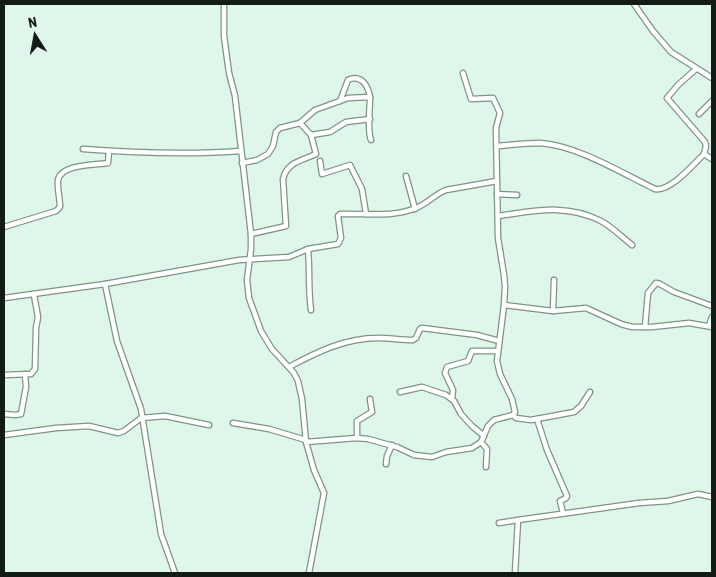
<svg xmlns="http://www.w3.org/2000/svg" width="716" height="577" font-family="'Roboto Condensed',sans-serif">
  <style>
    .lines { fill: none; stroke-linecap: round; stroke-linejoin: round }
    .street-casing { stroke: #7e9487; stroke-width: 7 }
    .street { stroke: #fff; stroke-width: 4.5 }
  </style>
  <rect width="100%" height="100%" fill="#dff7e8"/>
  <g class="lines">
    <g class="street-casing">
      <g id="street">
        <polyline points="224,4 224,36 229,73 235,96 251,234 251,249 247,280 249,298 261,331 272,349 294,373 298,381 302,399 306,442 314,470 324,493 309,573"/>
        <polyline points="634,4 653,31 671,52 712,78"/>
        <path d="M340 101 348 98 370 97C370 109 367 130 371 140"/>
        <polyline points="699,114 712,101"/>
        <polyline points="311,135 330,132 346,122 370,119"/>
        <path d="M497 146C511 145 525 143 540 143 576 145 622 173 655 189 670 192 694 164 704 154L706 146 705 142 667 98 678 85 696 69"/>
        <path d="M83 149C136 153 187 155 240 151"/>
        <polyline points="704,154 712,159"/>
        <polyline points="320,161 322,174 350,165 362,189 366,214"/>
        <path d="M242 163 257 160 268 154 273 146 276 132 280 128 300 123 315 110 340 101 348 80C361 74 368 85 370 97"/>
        <polyline points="406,176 415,209"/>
        <polyline points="497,194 517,195"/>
        <path d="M498 216C535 211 566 203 601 221 612 227 622 237 632 245"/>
        <path d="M4 227 56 211 60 207C60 198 57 189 58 180 61 164 95 165 108 163L109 151"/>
        <path d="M251 234 286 226 283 179C287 162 301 161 316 154L311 135 300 123"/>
        <path d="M308 249C310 270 308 290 311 310"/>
        <polyline points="105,284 117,341 141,409 161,534 175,573"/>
        <path d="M4 298 105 284 239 260 289 257 308 249 338 244 341 238 338 216 340 214C366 213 391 218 416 208 427 204 435 194 446 190L497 181"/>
        <polyline points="504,305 553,311 586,308 621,324 632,327 652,327 689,323 712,327"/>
        <polyline points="553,311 554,280"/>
        <polyline points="709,326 712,317"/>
        <polyline points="645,327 648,293 656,283 660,284 674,292 712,306"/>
        <path d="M289 367C317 352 345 338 378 338 390 338 401 340 413 340L416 338 420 329 422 328 477 335 499 341"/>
        <polyline points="4,375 31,374 35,369 36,328 38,317 34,295"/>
        <polyline points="400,392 422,387 446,395 454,401 461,414 472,426 484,436"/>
        <polyline points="452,399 453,390 445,373 447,367 468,361 472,351 497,351"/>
        <polyline points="4,414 15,415 21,414 26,387 25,374"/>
        <polyline points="513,415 516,418 531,420 574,412 581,406 590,392"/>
        <polyline points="537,419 547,450 567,496 566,498 560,501 563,513"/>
        <polyline points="233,423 269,429 306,440"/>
        <polyline points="4,435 56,428 89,426 118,433 124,431 141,418 165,416 209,425"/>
        <polyline points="357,438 357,421 372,412 370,399"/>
        <polyline points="306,442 357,438 368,439 397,447 414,455 432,457 446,452 472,448 481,442 488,426 494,420 513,415 515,412 512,399 500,374 497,361 504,305 505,286 504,275 498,238 496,128 500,113 493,98 471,99 463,73"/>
        <polyline points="481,442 487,449 486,467"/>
        <polyline points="386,464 387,456 392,445"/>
        <polyline points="499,523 518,520"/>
        <polyline points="515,573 518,520 639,503 668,501 698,494 712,497"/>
      </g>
    </g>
    <use href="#street" class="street"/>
  </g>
  <rect width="716" height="577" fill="none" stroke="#131b16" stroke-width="10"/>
  <g transform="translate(35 35) rotate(349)" stroke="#dff7e8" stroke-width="4" paint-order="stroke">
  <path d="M0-4L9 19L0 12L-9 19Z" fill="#131b16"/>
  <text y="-8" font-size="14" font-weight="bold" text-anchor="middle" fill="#131b16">N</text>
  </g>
</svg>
